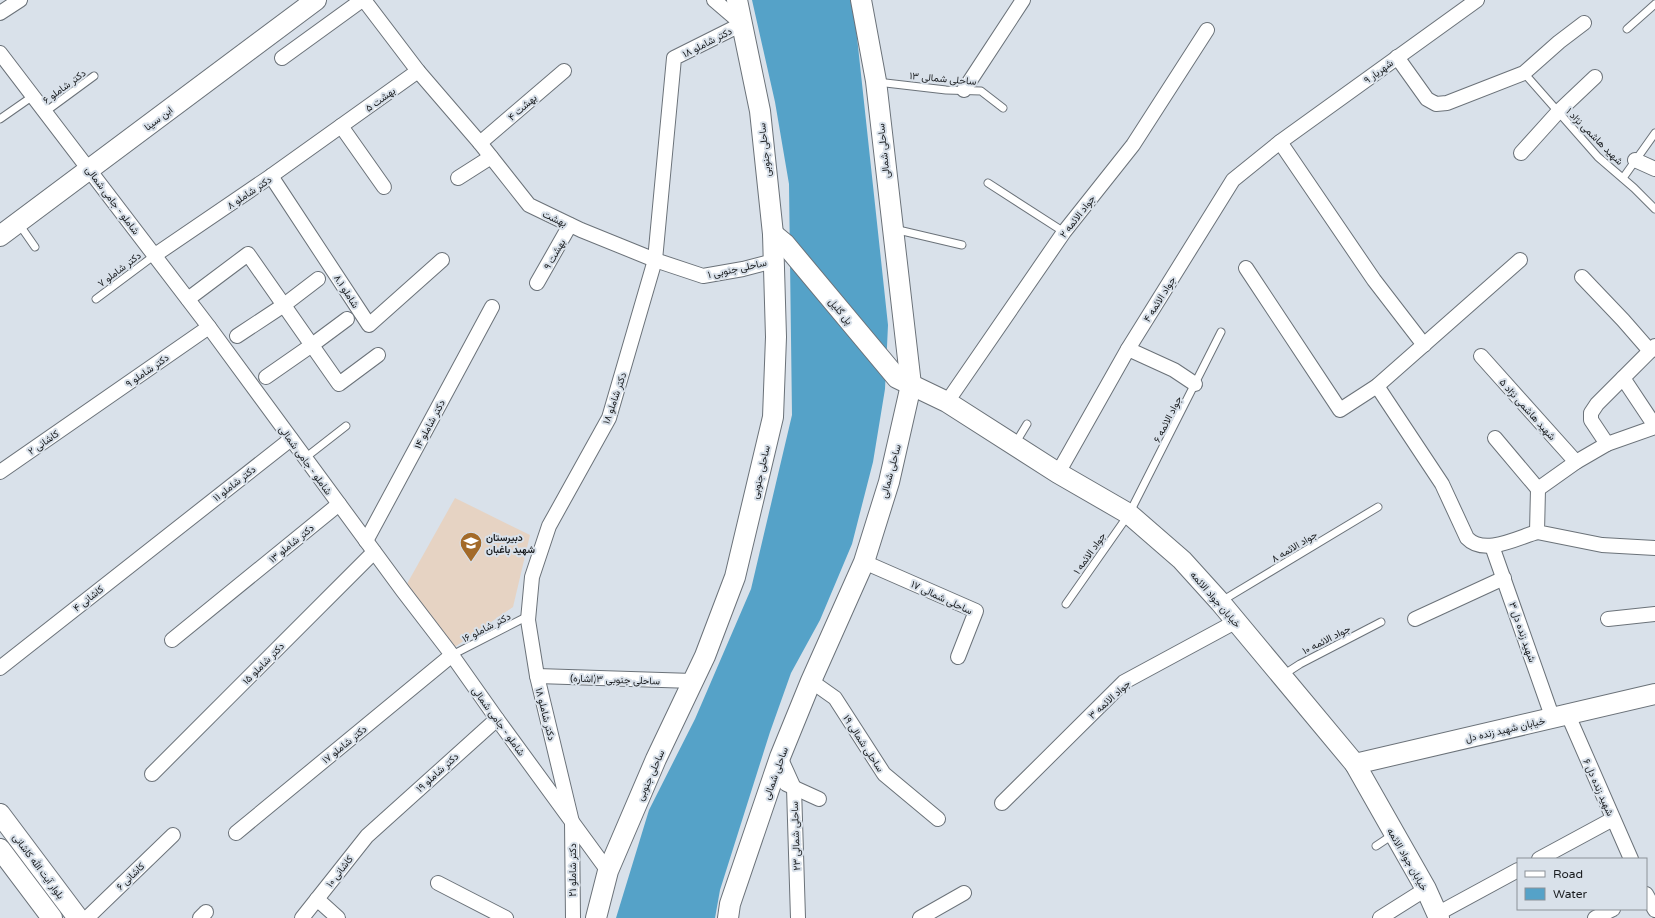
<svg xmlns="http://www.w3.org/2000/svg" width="1655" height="918" font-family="'Varela Round',Vazirmatn,sans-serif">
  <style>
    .education { fill: #e6d3c3 }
    .water { fill: #55a2c8 }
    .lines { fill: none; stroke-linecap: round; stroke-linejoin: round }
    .lane-casing { stroke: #6b7279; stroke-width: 9 }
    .street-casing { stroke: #6b7279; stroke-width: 16 }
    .secondary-casing { stroke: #6b7279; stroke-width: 22 }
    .lane { stroke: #fff; stroke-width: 7 }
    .street { stroke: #fff; stroke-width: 14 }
    .secondary { stroke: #fff; stroke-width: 20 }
    .labels { text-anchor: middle; stroke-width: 4; stroke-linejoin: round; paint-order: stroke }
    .street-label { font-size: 10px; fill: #181b1e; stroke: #d9e1ea }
    .poi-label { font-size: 10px; font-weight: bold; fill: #181b1e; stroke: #d9e1ea; text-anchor: start }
  </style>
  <rect width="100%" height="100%" fill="#d9e1ea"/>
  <polygon class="education" points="455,498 530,535 513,607 449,651 403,591"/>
  <polygon class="water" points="752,0 853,0 888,325 885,389 873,462 852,544 820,620 791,673 770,732 720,890 715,918 616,918 649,810 695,719 751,589 792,415 789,184 775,102"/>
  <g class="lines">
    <g class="lane-casing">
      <g id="lane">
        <polyline points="1627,29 1655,4"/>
        <polyline points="1524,73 1598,157 1634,188 1655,209"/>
        <polyline points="877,82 946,90 981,91 1003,108"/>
        <polyline points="45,112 94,76"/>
        <polyline points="0,119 33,96"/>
        <polyline points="1623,178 1655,133"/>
        <polyline points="988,183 1064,232"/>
        <polyline points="19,224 35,247"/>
        <polyline points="894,229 962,245"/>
        <polyline points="96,299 155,255"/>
        <polyline points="1015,444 1027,424"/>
        <polyline points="305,458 346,426"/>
        <polyline points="1220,602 1378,507"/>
        <polyline points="1066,604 1129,514 1221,332"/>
        <polyline points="452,655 528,616"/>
        <polyline points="1283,675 1300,664 1381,622"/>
        <polyline points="1376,846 1394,834"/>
      </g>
    </g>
    <g class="street-casing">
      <g id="street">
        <polyline points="364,0 418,71 480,143 529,205 581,230 655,260 703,276 743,269 774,261"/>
        <polyline points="0,13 20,0"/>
        <polyline points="0,53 209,327 403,591 449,651 497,719 608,871"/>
        <polyline points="1397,57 1427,99 1436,104 1447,103 1524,73 1559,42 1584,23"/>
        <polyline points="282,58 362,0"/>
        <polyline points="964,90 1023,0"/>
        <polyline points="341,126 384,187"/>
        <polyline points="1280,142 1374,280 1424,345"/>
        <polyline points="480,143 564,71"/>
        <polyline points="1521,153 1558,112 1595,77"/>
        <polyline points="1635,160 1655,169"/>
        <polyline points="271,176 369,325 442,260"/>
        <polyline points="458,178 491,157"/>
        <polyline points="155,255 271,176 418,71"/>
        <polyline points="1246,268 1340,410 1377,386 1520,260"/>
        <polyline points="1582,277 1623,320 1650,351"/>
        <polyline points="537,283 570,225"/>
        <polyline points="188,299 248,254 339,384 378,355"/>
        <polyline points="237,336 284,305 318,279"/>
        <polyline points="1655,346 1623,378 1655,426"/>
        <polyline points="1128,349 1174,370 1195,384"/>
        <polyline points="1481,356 1576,462"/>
        <polyline points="266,377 312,345 347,319"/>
        <path d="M1377 386 1442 484 1467 538C1484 556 1517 538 1537 532"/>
        <polyline points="947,402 1064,232 1133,145 1207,30"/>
        <polyline points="1495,438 1538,489"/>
        <polyline points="1607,444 1591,420 1591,413 1597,404 1623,378"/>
        <polyline points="0,472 209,327"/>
        <polyline points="1058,473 1128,349 1233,180 1280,142 1477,0"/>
        <polyline points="1538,489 1537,532 1602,545 1655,548"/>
        <polyline points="1538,489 1576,462 1607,444 1655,427"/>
        <polyline points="366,541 492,307"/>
        <polyline points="1492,546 1553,719"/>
        <polyline points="864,562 976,611 958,657"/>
        <polyline points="1415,619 1504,578"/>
        <polyline points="1608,619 1655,614"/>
        <polyline points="172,640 339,504"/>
        <polyline points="0,668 291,439"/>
        <polyline points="537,676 693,681"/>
        <polyline points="811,681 835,698 884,774 938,819"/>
        <polyline points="1568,715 1631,859"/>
        <polyline points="780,757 794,788 798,918"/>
        <polyline points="152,774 374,552"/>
        <polyline points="786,784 819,799"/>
        <polyline points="1002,803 1124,682 1235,622"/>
        <polyline points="236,833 452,655"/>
        <polyline points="1539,859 1613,819"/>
        <polyline points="438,883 506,918"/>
        <polyline points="1646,894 1655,910"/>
        <polyline points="317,899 338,918"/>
        <polyline points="1437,914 1518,870"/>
        <polyline points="87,918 173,835"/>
        <polyline points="200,918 206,912"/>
        <polyline points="302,918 367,836 497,719"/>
        <polyline points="573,918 572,822 537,676 528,620 532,577 549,526 609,418 655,260 674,58 742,24 714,0"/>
        <polyline points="920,918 964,893"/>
        <polyline points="1380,918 1426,889"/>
        <polyline points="1595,918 1613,909"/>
      </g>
    </g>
    <g class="secondary-casing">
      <g id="secondary">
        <polyline points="773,234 785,244 897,378 947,402 1058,473 1129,514 1182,560 1220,602 1355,764 1426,889 1439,918"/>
        <polyline points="0,236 316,0"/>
        <polyline points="1355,764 1655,694"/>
        <polyline points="0,814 78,918"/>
        <polyline points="0,849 52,918"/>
        <polyline points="596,918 608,871 656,759 705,656 735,577 773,417 776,337 773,234 760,111 737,0"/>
        <polyline points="728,918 730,904 780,757 811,681 864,562 889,482 911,385 876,81 861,0"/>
      </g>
    </g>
    <use href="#lane" class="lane"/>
    <use href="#street" class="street"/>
    <use href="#secondary" class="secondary"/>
  </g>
  <defs>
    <g id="school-pin" transform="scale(1.15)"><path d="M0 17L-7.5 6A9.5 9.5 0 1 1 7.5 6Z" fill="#a36a29" stroke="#d9e1ea"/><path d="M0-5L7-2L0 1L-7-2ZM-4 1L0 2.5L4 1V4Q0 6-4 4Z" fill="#fff"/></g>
  </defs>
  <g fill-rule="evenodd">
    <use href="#school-pin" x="471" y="543"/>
  </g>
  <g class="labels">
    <g class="street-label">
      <text transform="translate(707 42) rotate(-27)" y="4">دکتر شاملو ۱۸</text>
      <text transform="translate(1378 71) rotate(-36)" y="4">شهریار ۹</text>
      <text transform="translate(943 78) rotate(5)" y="4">ساحلی شمالی ۱۳</text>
      <text transform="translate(64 86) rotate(-36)" y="4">دکتر شاملو ۶</text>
      <text transform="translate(380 99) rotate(-36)" y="4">بهشت ۵</text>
      <text transform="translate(522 107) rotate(-41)" y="4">بهشت ۴</text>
      <text transform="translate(158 118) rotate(-37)" y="4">ابن سینا</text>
      <text transform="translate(1595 136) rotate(45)" y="4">شهید هاشمی نژاد ۱</text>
      <text transform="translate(764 150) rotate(-96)" y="4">ساحلی جنوبی</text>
      <text transform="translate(883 151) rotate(-96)" y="4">ساحلی شمالی</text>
      <text transform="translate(249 192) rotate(-34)" y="4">دکتر شاملو ۸</text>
      <text transform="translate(113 200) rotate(53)" y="4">شاملو - جامی شمالی</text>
      <text transform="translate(1077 216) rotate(-52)" y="4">جواد الائمه ۲</text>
      <text transform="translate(555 218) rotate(25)" y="4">بهشت</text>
      <text transform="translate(554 254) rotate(-60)" y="4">بهشت ۹</text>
      <text transform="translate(737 268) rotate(-12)" y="4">ساحلی جنوبی ۱</text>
      <text transform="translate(119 269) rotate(-37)" y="4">دکتر شاملو ۷</text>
      <text transform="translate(347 291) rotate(57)" y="4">شاملو ۸.۱</text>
      <text transform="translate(1159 299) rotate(-58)" y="4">جواد الائمه ۴</text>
      <text transform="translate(841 311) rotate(50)" y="4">پل گلیل</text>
      <text transform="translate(147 370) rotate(-35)" y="4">دکتر شاملو ۹</text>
      <text transform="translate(614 398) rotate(-71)" y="4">دکتر شاملو ۱۸</text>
      <text transform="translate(1528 409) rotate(48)" y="4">شهید هاشمی نژاد ۵</text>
      <text transform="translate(1167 419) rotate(-63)" y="4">جواد الائمه ۶</text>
      <text transform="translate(429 424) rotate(-62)" y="4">دکتر شاملو ۱۴</text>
      <text transform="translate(43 442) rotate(-35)" y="4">کاشانی ۲</text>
      <text transform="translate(306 460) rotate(54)" y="4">شاملو - جامی شمالی</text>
      <text transform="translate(890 471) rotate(-75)" y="4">ساحلی شمالی</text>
      <text transform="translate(760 472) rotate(-77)" y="4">ساحلی جنوبی</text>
      <text transform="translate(234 483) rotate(-38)" y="4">دکتر شاملو ۱۱</text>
      <text transform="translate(291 543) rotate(-39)" y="4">دکتر شاملو ۱۳</text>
      <text transform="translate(1294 546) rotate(-31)" y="4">جواد الائمه ۸</text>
      <text transform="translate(1089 553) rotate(-55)" y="4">جواد الائمه ۱</text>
      <text transform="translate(942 597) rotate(25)" y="4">ساحلی شمالی ۱۷</text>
      <text transform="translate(88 598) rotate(-38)" y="4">کاشانی ۴</text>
      <text transform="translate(1216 599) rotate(49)" y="4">خیابان جواد الائمه</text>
      <text transform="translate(486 627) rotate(-27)" y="4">دکتر شاملو ۱۶</text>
      <text transform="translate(1523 632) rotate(71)" y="4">شهید زنده دل ۳</text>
      <text transform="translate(1326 639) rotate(-27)" y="4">جواد الائمه ۱۰</text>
      <text transform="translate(263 663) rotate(-45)" y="4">دکتر شاملو ۱۵</text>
      <text transform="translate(615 679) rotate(2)" y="4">ساحلی جنوبی ۳(اشاره)</text>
      <text transform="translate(1109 699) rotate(-42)" y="4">جواد الائمه ۳</text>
      <text transform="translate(546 714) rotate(76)" y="4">دکتر شاملو ۱۸</text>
      <text transform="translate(499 721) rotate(54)" y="4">شاملو - جامی شمالی</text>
      <text transform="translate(1505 729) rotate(-13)" y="4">خیابان شهید زنده دل</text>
      <text transform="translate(864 743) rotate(57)" y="4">ساحلی شمالی ۱۹</text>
      <text transform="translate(344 744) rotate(-39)" y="4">دکتر شاملو ۱۷</text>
      <text transform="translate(437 772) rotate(-42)" y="4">دکتر شاملو ۱۹</text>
      <text transform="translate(775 773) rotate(-70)" y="4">ساحلی شمالی</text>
      <text transform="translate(650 775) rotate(-66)" y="4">ساحلی جنوبی</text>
      <text transform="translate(1599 787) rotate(66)" y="4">شهید زنده دل ۶</text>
      <text transform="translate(795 836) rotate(-92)" y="4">ساحلی شمالی ۲۳</text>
      <text transform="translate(1408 859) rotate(60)" y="4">خیابان جواد الائمه</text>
      <text transform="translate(39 866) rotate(53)" y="4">بلوار آیت الله کاشانی</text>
      <text transform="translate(572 870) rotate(-90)" y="4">دکتر شاملو ۲۱</text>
      <text transform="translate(339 871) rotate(-52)" y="4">کاشانی ۱۰</text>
      <text transform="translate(130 876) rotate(-44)" y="4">کاشانی ۶</text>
    </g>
    <g class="poi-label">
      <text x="486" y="541">دبیرستان<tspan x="486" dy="12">شهید باغبان</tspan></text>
    </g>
  </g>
  <rect x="1517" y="858" width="130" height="52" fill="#d9e1ea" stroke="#8c9298"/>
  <rect x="1525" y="871" width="20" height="6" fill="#ffffff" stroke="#8c9298"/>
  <text x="1553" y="878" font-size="12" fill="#181b1e">Road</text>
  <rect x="1525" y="888" width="20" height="12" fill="#55a2c8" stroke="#8c9298"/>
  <text x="1553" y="898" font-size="12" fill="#181b1e">Water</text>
</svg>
